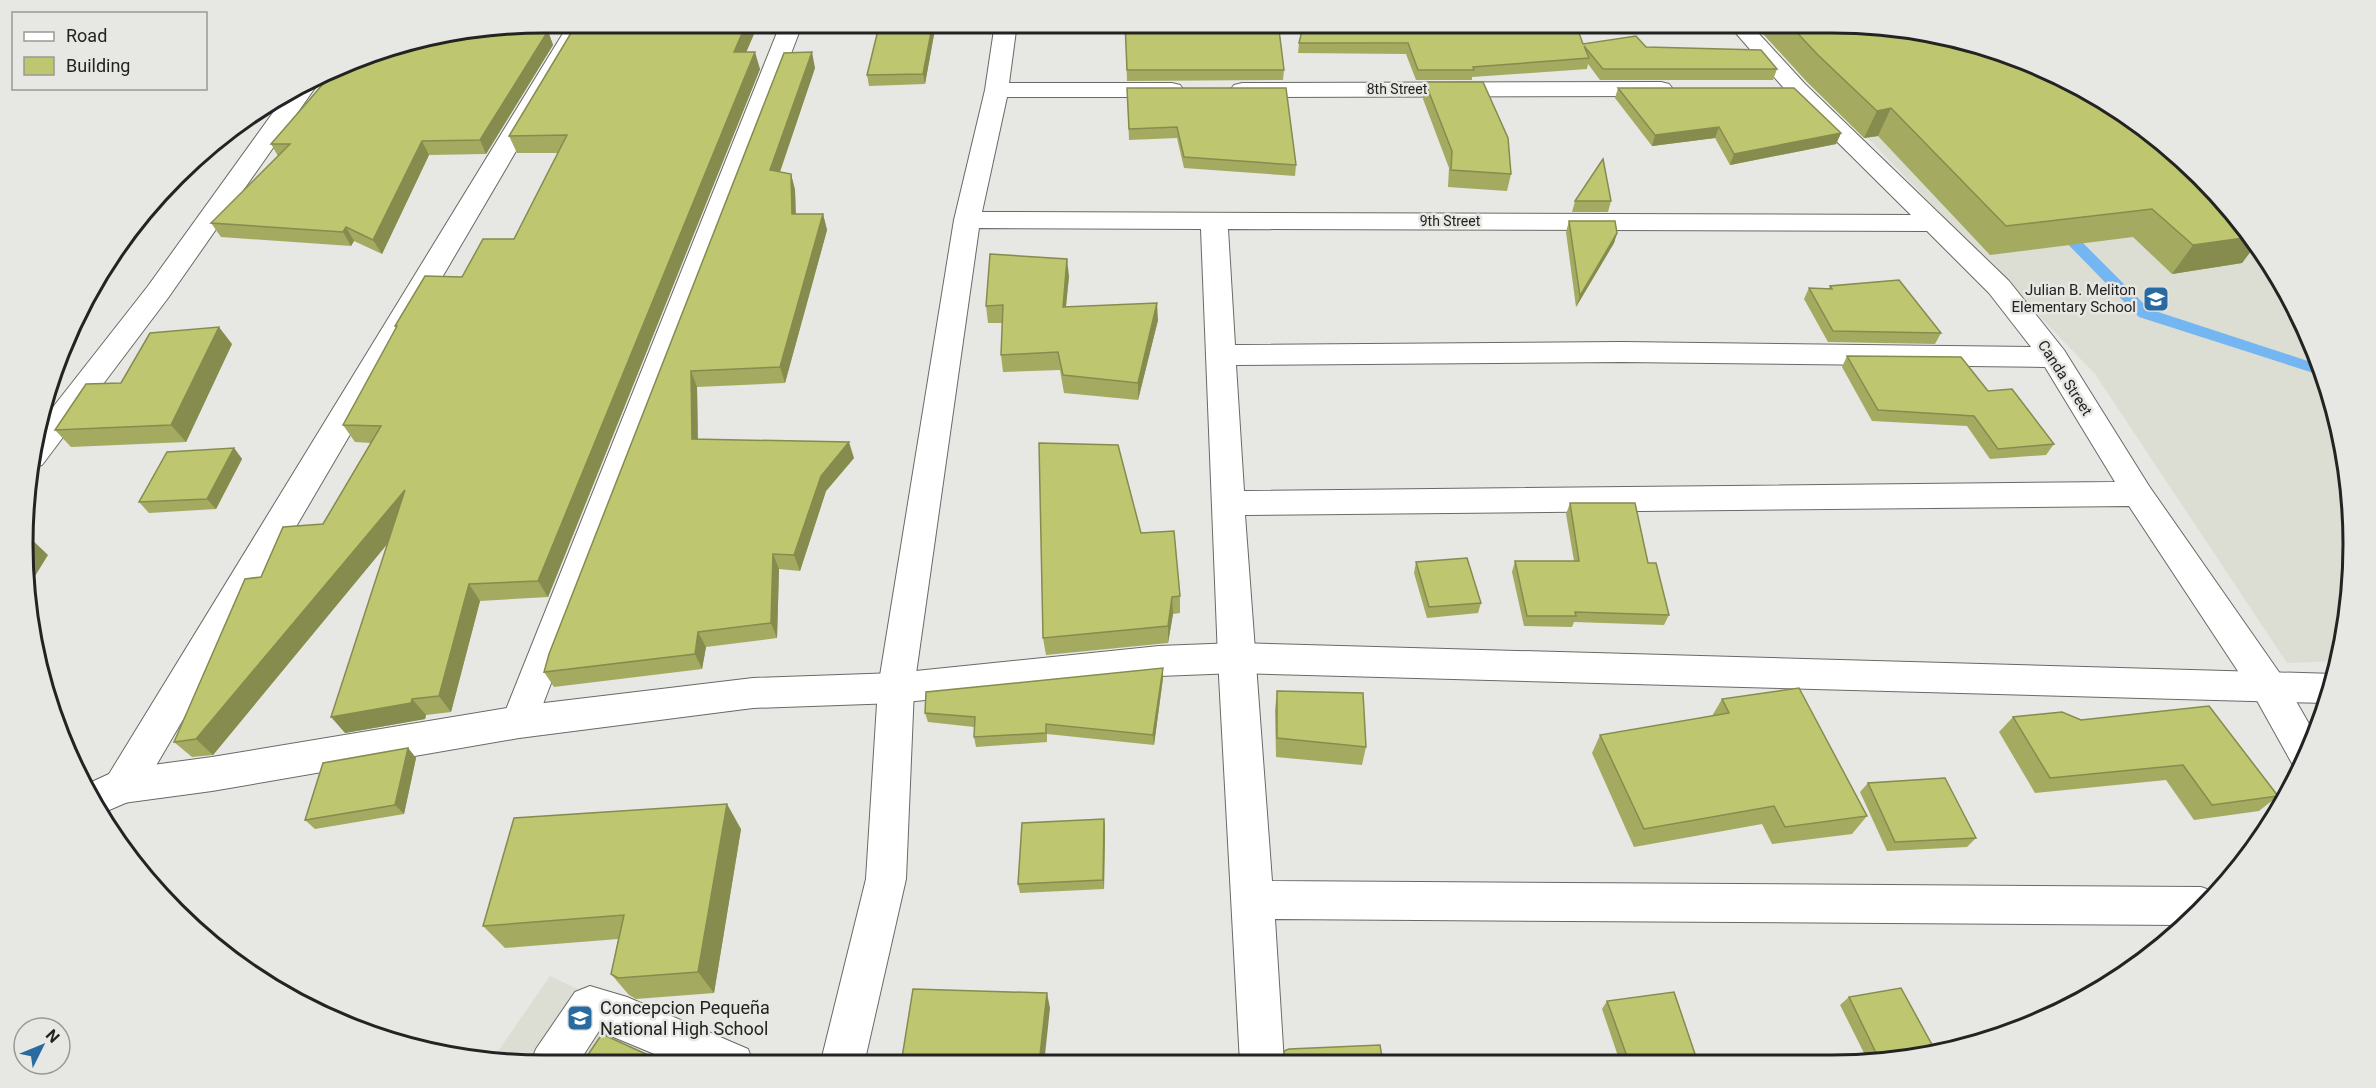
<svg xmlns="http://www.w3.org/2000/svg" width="2376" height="1088" font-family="Roboto,sans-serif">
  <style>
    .built { fill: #dcded3 }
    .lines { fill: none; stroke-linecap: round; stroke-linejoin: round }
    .stream { fill: #74b6f1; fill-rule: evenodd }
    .minor-casing { stroke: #696a67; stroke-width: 2 }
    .tertiary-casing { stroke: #696a67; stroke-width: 2 }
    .minor { fill: #fff; fill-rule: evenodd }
    .tertiary { fill: #fff; fill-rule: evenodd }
    .wall { fill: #a4aa60 }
    .shaded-wall { fill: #868b4e }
    .building { fill: #bfc670; stroke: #868b4e; stroke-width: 1.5 }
    .labels { text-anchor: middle; stroke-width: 5; stroke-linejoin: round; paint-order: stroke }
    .far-street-label { font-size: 14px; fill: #232322; stroke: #e7e7e4 }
    .poi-label { font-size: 15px; fill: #232322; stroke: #e7e7e4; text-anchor: end }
    .street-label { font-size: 15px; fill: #232322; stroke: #e7e7e4 }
    .near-poi-label { font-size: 18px; fill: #232322; stroke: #e7e7e4; text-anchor: start }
    .rim { fill: none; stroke: #232322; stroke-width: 3 }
  </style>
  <rect width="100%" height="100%" fill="#e7e7e4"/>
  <g class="built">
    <polygon points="1757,23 1832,23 1933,32 2031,62 2121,110 2201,175 2265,254 2314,344 2343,442 2353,544 2344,645 2339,661 2287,663 2095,374"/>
    <polygon points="550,976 738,1065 544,1065 492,1060"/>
  </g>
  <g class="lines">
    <polygon class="stream" points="2059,223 2064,224 2149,309 2320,365 2323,376 2139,317 2054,230 2052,227"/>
    <g class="minor-casing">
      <g id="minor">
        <polygon points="544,22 914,23 911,28 903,30 800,30 532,733 519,738 506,733 501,722 778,30 587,30 137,798 100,814 92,804 85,785 109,774 565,30 535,31 525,26"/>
        <path d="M995 23H1017L1009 83H1172L1180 85 1184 90 1180 95 1172 97H1007L982 212 1911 215 1789 94 1727 23H1749L1805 84 2009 281 2064 350 2149 486 2281 675 2316 736 2299 769 2294 767 2255 697 2129 506 1245 515 1272 881 2201 887 2215 892 2182 925 1275 919 1284 1063H1240L1218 658 1201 229 979 228 914 688 906 879 864 1064 820 1065 866 879 878 688 954 220 985 90ZM1228 229 1927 231 1989 293 2031 347 1622 342 1235 345ZM1622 362 2045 367 2115 482 1244 491 1236 365Z"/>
        <polygon points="316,78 319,82 168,298 42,465 30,468 32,443 39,425 148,286 290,89"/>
        <polygon points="1661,82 1669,84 1673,89 1669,94 1661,96 1242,97 1234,95 1230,90 1234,85 1242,83"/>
        <polygon points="590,986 627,997 748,1049 754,1065 681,1065 599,1031 577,1065 530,1064 536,1049 575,992"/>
      </g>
    </g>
    <g class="tertiary-casing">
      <polygon id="tertiary" points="1236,643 2335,674 2326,703 1236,673 1159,676 896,703 753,708 519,738 212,791 123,803 109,798 104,786 109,774 123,769 212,757 519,706 753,678 896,673 1159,646"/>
    </g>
    <use href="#minor" class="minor"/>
    <use href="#tertiary" class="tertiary"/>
  </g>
  <g class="wall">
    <polygon points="880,22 934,22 935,29 925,84 869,86 867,75"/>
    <polygon points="1125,22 1189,24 1284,70 1283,80 1127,81"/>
    <polygon points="1752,22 1832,22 2035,67 2220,198 2257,243 2242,263 2172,274 2133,237 1990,255 1878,136 1864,138 1807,82"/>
    <polygon points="532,31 548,31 553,45 486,154 429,155 382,254 354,241 351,246 221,237 211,223 278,156 271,144 326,80 319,79 318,77 376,50"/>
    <polygon points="754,34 746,52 760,69 548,597 480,601 451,712 426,715 425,719 345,733 388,543 213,755 192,757 174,742 261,577 323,524 371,443 355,442 343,425 396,328 395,326 462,277 514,239 558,153 517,153 509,136"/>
    <polygon points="1299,43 1583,44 1646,47 1777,69 1773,80 1600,80 1588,64 1587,69 1472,77 1472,80 1416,80 1406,54 1298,53"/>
    <polygon points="815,68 780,172 791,174 795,190 796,214 823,214 827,230 785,383 697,387 698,440 854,458 826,491 800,571 779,569 777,638 706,647 702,669 554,687 544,672"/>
    <polygon points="1425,82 1511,174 1507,191 1448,187 1449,168 1423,99"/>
    <polygon points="1127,88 1296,165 1295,176 1184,168 1177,138 1129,140"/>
    <polygon points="1618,88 1841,133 1836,144 1730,165 1715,138 1652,146 1615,98"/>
    <polygon points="1575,201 1611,201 1608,212 1572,212"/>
    <polygon points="1569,221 1617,233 1614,243 1576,307 1566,232"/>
    <polygon points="1069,276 1066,307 1158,320 1138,400 1064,393 1060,370 1003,372 1001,355 1002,323 988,323 986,306"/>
    <polygon points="1830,286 1941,333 1935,344 1828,342 1804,299 1809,288 1829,289"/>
    <polygon points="232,344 186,442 71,447 55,430 121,383"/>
    <polygon points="1847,356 1988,391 2054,444 2046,455 1990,459 1967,426 1872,421 1842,367"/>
    <polygon points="234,448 242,459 216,509 149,513 139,502"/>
    <polygon points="1570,503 1648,563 1669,615 1664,625 1574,622 1572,627 1524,626 1512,572 1515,561 1574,561 1566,514"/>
    <polygon points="1141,533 1180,596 1180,613 1173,614 1168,643 1046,655 1043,638"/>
    <polygon points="1416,562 1481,603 1478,613 1427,618 1414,573"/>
    <polygon points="1163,678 1154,745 1047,734 1047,742 976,747 974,737 974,727 928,722 925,713"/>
    <polygon points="1277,691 1366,747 1362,765 1276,757 1275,710"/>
    <polygon points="1722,699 1867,816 1852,834 1772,844 1762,824 1634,847 1592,753 1600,735 1712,716"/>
    <polygon points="2013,717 2081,720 2278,796 2259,811 2194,820 2166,780 2035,793 1999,732"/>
    <polygon points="408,748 416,758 404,814 315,829 305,820"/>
    <polygon points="1868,783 1976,838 1967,847 1887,851 1860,792"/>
    <polygon points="1104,819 1105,828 1104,889 1020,893 1018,884"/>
    <polygon points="741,829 714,993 636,999 629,995 611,974 618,939 505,948 483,926"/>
    <polygon points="1849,997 1936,1052 1900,1061 1868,1061 1840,1005"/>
    <polygon points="1607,1001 1697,1060 1695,1062 1620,1062 1602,1009"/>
    <polygon points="1284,1051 1383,1063 1282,1063"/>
  </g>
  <g class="shaded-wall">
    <polygon points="747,22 750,22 754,34 739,69 734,52"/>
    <polygon points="933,22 934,22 935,29 925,84 923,74"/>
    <polygon points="529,25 532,32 520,31 523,26"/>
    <polygon points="548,31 553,45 486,154 480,140"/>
    <polygon points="755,52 760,69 548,597 538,581"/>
    <polygon points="812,52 815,68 775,186 770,170"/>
    <polygon points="1891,108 1878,136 1864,138 1877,111"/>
    <polygon points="1719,127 1715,138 1652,146 1655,135"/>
    <polygon points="1841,133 1836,144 1730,165 1734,154"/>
    <polygon points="422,141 429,155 382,254 373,240"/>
    <polygon points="791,174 795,190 796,230 792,214"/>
    <polygon points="823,214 827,230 785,383 780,367"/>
    <polygon points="346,227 354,241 351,246 343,232"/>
    <polygon points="1617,233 1614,243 1576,307 1580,296"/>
    <polygon points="2251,237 2257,243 2242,263 2172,274 2193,245"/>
    <polygon points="1067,259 1069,276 1064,324 1063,307"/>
    <polygon points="1157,303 1158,320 1138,400 1138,383"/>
    <polygon points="219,327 232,344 186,442 171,425"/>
    <polygon points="691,371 697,387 698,455 692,439"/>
    <polygon points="849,442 854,458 826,491 800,571 794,555 821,476"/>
    <polygon points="234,448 242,459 216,509 207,499"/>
    <polygon points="405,490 417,508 213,755 196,739"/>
    <polygon points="27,535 48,555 27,589 22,544"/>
    <polygon points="773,554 779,569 777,638 771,623"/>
    <polygon points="469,584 480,601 451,712 439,696"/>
    <polygon points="1172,597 1173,614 1168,643 1168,626"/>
    <polygon points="698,632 706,647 702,669 695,654"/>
    <polygon points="1163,668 1163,678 1154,745 1153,735"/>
    <polygon points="412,699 426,715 425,719 345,733 331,717"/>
    <polygon points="408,748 416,758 404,814 395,805"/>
    <polygon points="727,804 741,829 714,993 698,972"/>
    <polygon points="1104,819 1105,828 1104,889 1103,880"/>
    <polygon points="1047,993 1050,1008 1044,1064 1039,1064"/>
  </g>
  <g class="building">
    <polygon points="676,22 747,22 734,52 755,52 538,581 469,584 439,696 412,699 411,703 331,717 405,490 196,739 174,742 245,579 261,577 283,527 323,524 381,426 343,425 397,326 395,326 425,276 462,277 483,239 514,239 567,135 509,136 574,28 673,29"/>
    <polygon points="880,22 933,22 923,74 867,75"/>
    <polygon points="1125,22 1189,22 1189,24 1222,22 1278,22 1284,70 1127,70"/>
    <polygon points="1304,22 1575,22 1583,44 1636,36 1646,47 1761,50 1777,69 1603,69 1584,46 1589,58 1473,67 1474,70 1418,70 1408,43 1299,43"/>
    <polygon points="1787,22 1832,22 1933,32 2028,61 2035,67 2039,66 2100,99 2220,198 2251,237 2193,245 2152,209 2006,226 1891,108 1877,111 1818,55"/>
    <polygon points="523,26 520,31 548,31 480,140 422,141 373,240 346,227 343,232 211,223 290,144 271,144 336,69 335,69 376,50"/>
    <polygon points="812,52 770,170 791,174 792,214 823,214 780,367 691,371 692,439 849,442 821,476 794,555 773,554 771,623 698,632 695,654 544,672 549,654 784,53"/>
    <polygon points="1425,82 1483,82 1508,138 1511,174 1451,170 1452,151"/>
    <polygon points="1127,88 1286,88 1296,165 1184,157 1177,127 1129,129"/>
    <polygon points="1618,88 1794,88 1841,133 1734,154 1719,127 1655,135"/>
    <polygon points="1603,159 1611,201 1575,201"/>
    <polygon points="1569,221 1615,221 1617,233 1580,296"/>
    <polygon points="990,254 1067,259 1063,307 1157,303 1138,383 1063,375 1058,352 1001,355 1003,305 986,306"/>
    <polygon points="1899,280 1941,333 1833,331 1809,288 1832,289 1830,286"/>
    <polygon points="219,327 171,425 55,430 86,384 121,383 150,333"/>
    <polygon points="1847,356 1961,357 1988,391 2012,389 2054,444 1998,449 1974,416 1878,410"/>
    <polygon points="1039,443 1118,445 1141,533 1174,531 1180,596 1172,597 1168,626 1043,638"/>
    <polygon points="234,448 207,499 139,502 167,452"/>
    <polygon points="1570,503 1635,503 1648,563 1656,563 1669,615 1575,612 1576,616 1527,616 1515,561 1579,561"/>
    <polygon points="27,535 23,542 23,536"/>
    <polygon points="1467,558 1481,603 1429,607 1416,562"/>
    <polygon points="1163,668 1153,735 1046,724 1046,733 974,737 975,717 925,713 926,692"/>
    <polygon points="1799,688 1867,816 1785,827 1774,806 1644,829 1600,735 1729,713 1722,699"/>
    <polygon points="1277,691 1363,693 1366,747 1277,738"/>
    <polygon points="2209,706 2278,796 2212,805 2183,765 2050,778 2013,717 2062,712 2081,720"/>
    <polygon points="408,748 395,805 305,820 323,763"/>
    <polygon points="1945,778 1976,838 1895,842 1868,783"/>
    <polygon points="727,804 698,972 618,978 611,974 624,915 483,926 514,818"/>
    <polygon points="1104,819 1103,880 1018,884 1022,823"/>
    <polygon points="1901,988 1936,1052 1914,1057 1891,1061 1880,1061 1849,997"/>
    <polygon points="913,989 1047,993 1039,1064 901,1064"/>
    <polygon points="1674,992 1697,1060 1686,1062 1629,1062 1607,1001"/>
    <polygon points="602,1034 670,1065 581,1065"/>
    <polygon points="1970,1039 1982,1039 1971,1042"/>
    <polygon points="1380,1045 1383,1063 1285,1063 1284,1051 1289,1049"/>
    <polygon points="1802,1057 1804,1061 1714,1062"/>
  </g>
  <defs>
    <g id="school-square" transform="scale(1.35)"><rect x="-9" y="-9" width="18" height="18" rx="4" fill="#296ba1" stroke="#e7e7e4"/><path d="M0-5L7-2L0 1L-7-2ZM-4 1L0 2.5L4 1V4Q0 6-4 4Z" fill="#fff"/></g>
  </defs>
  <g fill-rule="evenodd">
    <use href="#school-square" x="2156" y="299"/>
    <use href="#school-square" x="580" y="1018"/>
  </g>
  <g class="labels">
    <g class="far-street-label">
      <text x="1397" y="94">8th Street</text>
      <text x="1450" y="226">9th Street</text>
    </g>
    <g class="poi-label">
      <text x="2136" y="295">Julian B. Meliton<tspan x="2136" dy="17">Elementary School</tspan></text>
    </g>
    <g class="street-label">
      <text transform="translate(2065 378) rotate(57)" y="5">Canda Street</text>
    </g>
    <g class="near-poi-label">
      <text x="600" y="1014">Concepcion Pequeña<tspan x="600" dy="21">National High School</tspan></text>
    </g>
  </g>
  <path d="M0 0H2376V1088H0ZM544 33H1832A511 511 0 0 1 2343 544V544A511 511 0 0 1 1832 1055H544A511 511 0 0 1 33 544V544A511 511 0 0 1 544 33Z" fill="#e7e7e4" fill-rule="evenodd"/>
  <path class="rim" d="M544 33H1832A511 511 0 0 1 2343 544V544A511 511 0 0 1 1832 1055H544A511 511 0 0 1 33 544V544A511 511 0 0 1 544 33Z"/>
  <rect x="12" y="12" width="195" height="78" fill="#e7e7e4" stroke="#999996" stroke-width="1.5"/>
  <rect x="24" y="32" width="30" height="9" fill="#ffffff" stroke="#999996" stroke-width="1.5"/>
  <text x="66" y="42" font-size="18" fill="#232322">Road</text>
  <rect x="24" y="57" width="30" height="18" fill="#bfc670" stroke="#999996" stroke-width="1.5"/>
  <text x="66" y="72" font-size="18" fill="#232322">Building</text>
  <g transform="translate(42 1046) rotate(47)"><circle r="28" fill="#e7e7e4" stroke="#999996" stroke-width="1.5"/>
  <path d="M0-4.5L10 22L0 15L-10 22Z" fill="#296ba1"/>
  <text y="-9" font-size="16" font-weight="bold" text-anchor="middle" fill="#232322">N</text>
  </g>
</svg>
